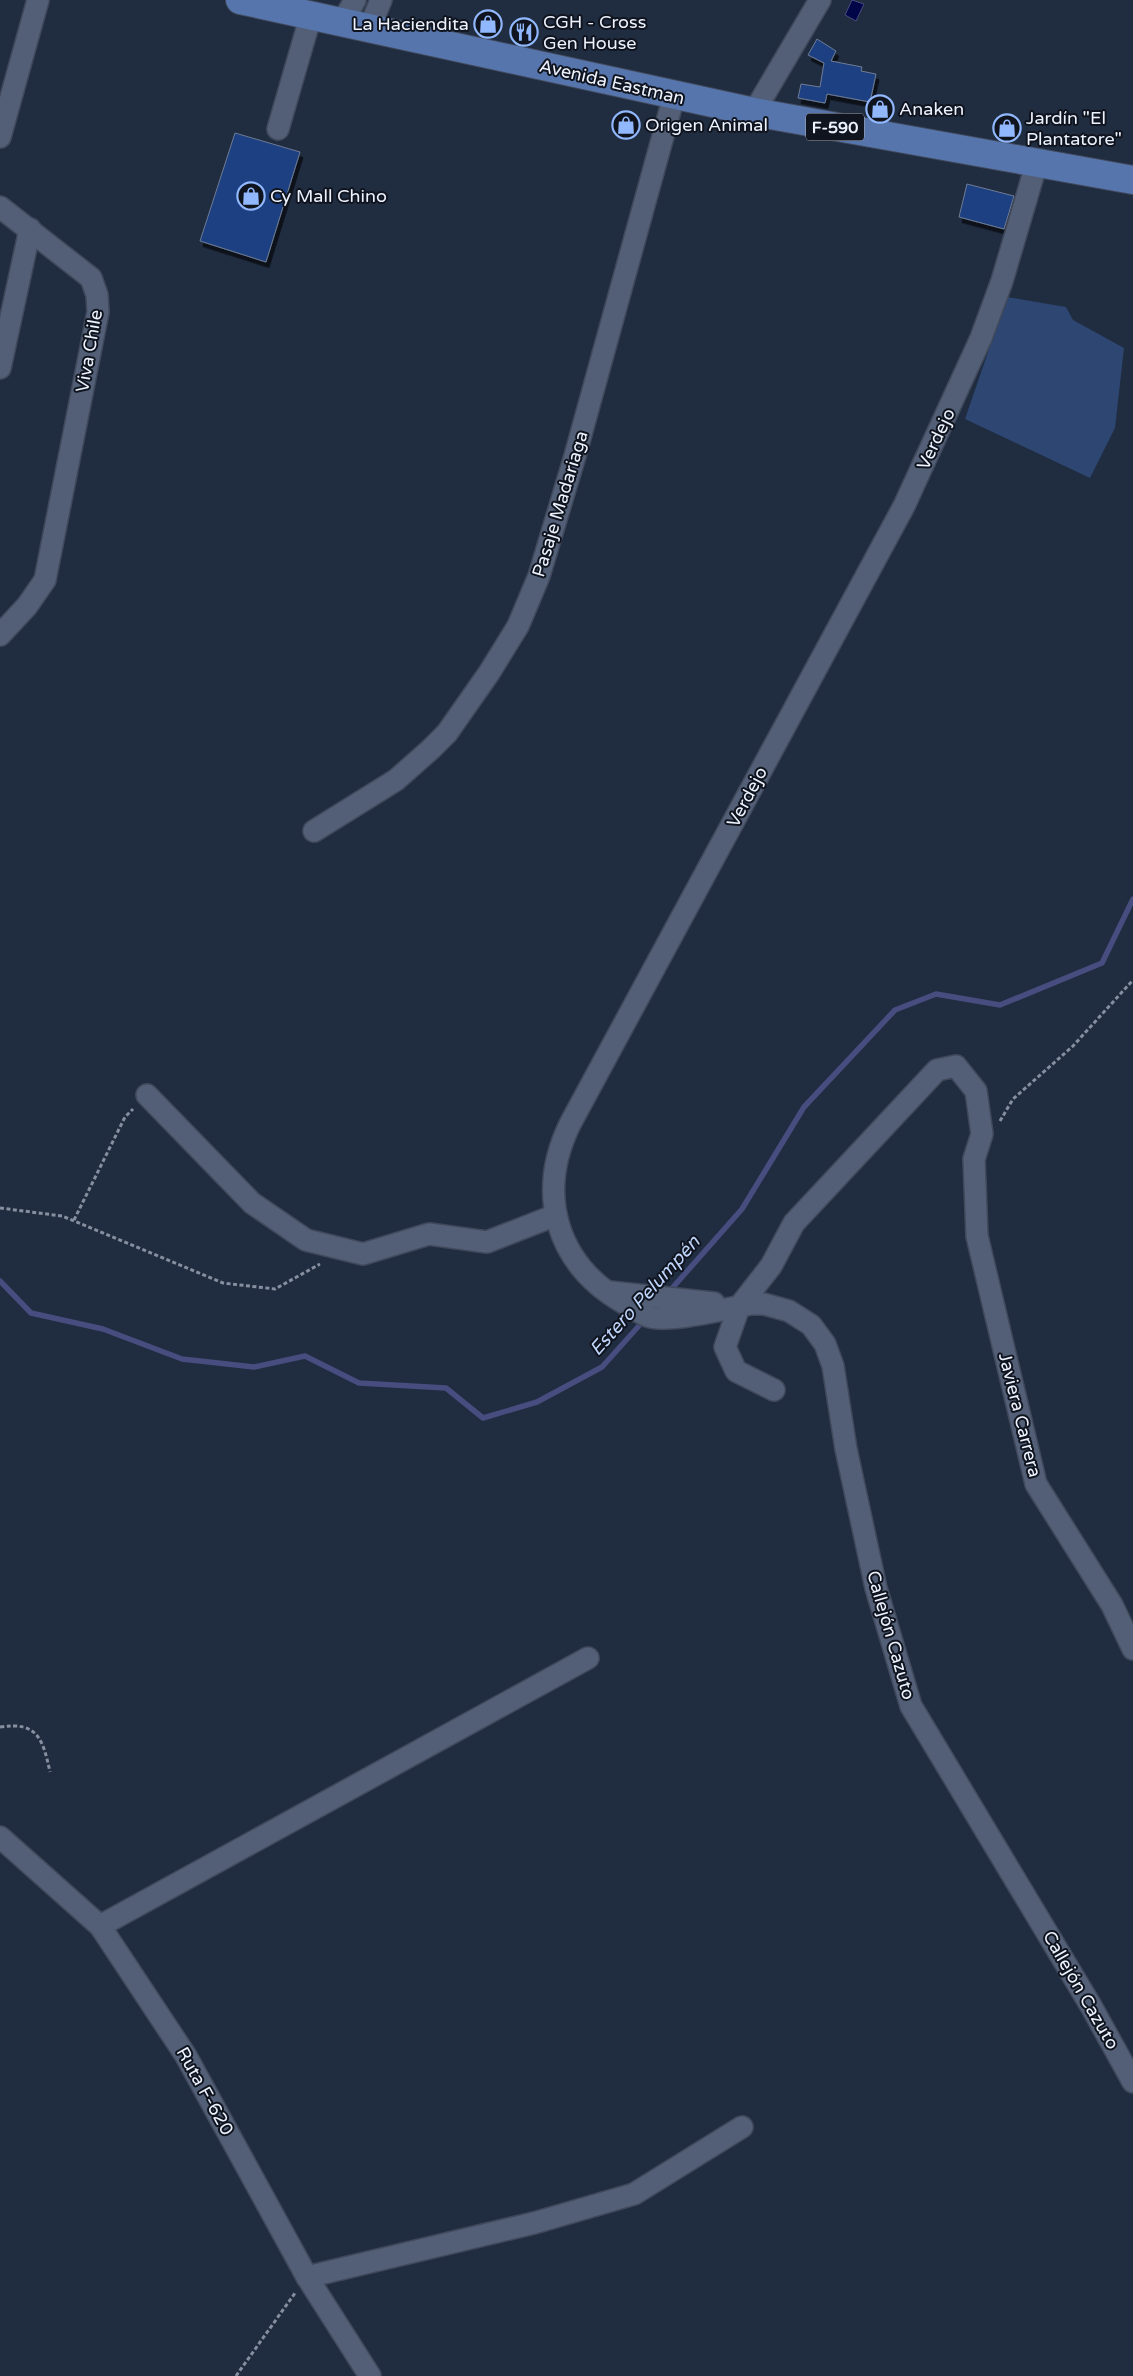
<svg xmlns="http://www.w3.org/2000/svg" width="1133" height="2376" font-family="'Varela Round',sans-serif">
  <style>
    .green { fill: #2e4672 }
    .water { fill: #000647; stroke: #474d7e }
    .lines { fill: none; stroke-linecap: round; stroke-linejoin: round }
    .stream { stroke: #474d7e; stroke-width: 5.5 }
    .building { fill: #1e4082; stroke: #6e7c94; filter: url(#shadow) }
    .minor-casing { stroke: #40495b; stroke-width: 24 }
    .major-casing { stroke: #40495b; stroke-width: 30 }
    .path { stroke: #868f9f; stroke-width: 3; stroke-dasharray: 4 2.5; stroke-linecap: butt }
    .minor { stroke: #525f76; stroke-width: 21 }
    .major { stroke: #5675ad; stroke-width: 28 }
    .labels { text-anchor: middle; stroke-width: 4; stroke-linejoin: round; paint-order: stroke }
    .shield { fill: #0f141e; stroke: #aaafbb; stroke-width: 1 }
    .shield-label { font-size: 16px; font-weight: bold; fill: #ecf2fe }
    .poi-label { font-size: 18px; fill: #ecf2fe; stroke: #0f141e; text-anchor: start }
    .street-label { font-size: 18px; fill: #ecf2fe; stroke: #0f141e }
    .water-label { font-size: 19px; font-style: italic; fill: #bfd5fc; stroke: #0f141e }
  </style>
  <defs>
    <filter id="shadow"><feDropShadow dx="3" dy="5.5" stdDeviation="0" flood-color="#0009"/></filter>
  </defs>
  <rect width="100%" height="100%" fill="#202c40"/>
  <polygon class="green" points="1007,297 1066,307 1073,320 1124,348 1115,428 1090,478 965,419"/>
  <polygon class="water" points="852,0 864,4 856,21 845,15"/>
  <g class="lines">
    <g class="stream">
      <polyline points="0,1281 31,1313 103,1329 182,1359 254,1367 305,1356 359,1383 446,1388 483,1418 537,1402 602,1367 645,1319"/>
      <polyline points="667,1294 742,1209 804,1107 895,1010 936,994 1000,1005 1102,963 1133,899"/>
    </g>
  </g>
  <g class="building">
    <polygon points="817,39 836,51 831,61 862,67 861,71 876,74 870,102 827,94 825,103 798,98 801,84 820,87 824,63 808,55"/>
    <polygon points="235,133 300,152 266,262 200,241"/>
    <polygon points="967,184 1014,196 1004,229 959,217"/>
  </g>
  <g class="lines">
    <g class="minor-casing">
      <g id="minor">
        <polyline points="343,21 355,0"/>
        <polyline points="370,27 381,0"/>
        <polyline points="754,112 820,0"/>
        <polyline points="278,129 311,15"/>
        <polyline points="0,137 38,0"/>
        <path d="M1037 162 1002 281 981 338 904 506 570 1124C536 1194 556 1264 624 1303 631 1307 639 1313 647 1316 667 1324 728 1308 752 1304H764L789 1311 811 1325 825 1344 833 1366 846 1449 876 1588 911 1706 1091 2006 1133 2082"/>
        <polyline points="0,207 91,278 97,295 98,312 45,580 27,606 0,635"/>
        <polyline points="0,368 30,229"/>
        <polyline points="314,831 396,780 431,749 447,733 489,673 518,626 539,576 575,456 674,96"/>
        <polyline points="147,1095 252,1203 306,1240 363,1254 429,1234 487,1242 556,1215"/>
        <polyline points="610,1292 714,1303"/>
        <polyline points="774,1390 736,1371 725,1347 739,1307 771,1266 794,1223 937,1070 956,1066 976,1091 982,1134 974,1159 977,1236 1036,1484 1112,1605 1133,1649"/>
        <polyline points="0,1837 100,1926 186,2056 307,2277 370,2376"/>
        <polyline points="100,1926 588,1658"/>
        <polyline points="307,2277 534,2223 634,2194 742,2127"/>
      </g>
    </g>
    <g class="major-casing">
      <polyline id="major" points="240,0 754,112 1133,180"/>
    </g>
    <g class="path">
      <polyline points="1000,1121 1013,1099 1073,1046 1133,980"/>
      <polyline points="0,1208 62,1216 223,1283 275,1289 320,1264"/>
      <polyline points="74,1220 125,1117 133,1109"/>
      <path d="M0 1727C38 1721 43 1740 50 1772"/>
      <polyline points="236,2376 295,2293"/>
    </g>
    <use href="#minor" class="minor"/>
    <use href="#major" class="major"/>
  </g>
  <defs>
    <g id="shop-ring" transform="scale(1.4375)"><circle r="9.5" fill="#0f141e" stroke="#91b8fd" stroke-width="1.5"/><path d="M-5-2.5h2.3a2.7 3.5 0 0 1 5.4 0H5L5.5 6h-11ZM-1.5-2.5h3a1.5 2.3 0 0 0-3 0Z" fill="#91b8fd"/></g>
    <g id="restaurant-ring" transform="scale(1.4375)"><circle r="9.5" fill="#0f141e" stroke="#91b8fd" stroke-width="1.5"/><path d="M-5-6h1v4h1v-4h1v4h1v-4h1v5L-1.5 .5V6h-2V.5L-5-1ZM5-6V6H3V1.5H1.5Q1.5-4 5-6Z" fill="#91b8fd"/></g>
  </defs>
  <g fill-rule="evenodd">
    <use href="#shop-ring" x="488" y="24"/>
    <use href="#restaurant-ring" x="524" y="32"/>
    <use href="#shop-ring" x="880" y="109"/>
    <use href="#shop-ring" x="626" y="125"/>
    <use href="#shop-ring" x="1007" y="128"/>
    <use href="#shop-ring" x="251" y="196"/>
  </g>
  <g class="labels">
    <rect class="shield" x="806" y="113.5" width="58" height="27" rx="4"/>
    <g class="shield-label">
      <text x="835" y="133">F-590</text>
    </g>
    <g class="poi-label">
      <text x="543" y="28">CGH - Cross<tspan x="543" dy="21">Gen House</tspan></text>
      <text x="469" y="30" text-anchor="end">La Haciendita</text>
      <text x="899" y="115">Anaken</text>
      <text x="1026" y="124">Jardín "El<tspan x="1026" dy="21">Plantatore"</tspan></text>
      <text x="645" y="131">Origen Animal</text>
      <text x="270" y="202">Cy Mall Chino</text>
    </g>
    <g class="street-label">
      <text transform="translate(612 82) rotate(13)" y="6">Avenida Eastman</text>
      <text transform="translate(89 351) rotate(-80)" y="6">Viva Chile</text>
      <text transform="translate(936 439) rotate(-65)" y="6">Verdejo</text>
      <text transform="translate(560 504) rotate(-73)" y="6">Pasaje Madariaga</text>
      <text transform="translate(747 797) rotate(-62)" y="6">Verdejo</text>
      <text transform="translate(1020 1415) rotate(76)" y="6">Javiera Carrera</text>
      <text transform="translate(891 1635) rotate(74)" y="6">Callejón Cazuto</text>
      <text transform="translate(1081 1990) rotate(60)" y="6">Callejón Cazuto</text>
      <text transform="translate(205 2091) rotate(61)" y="6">Ruta F-620</text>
    </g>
    <g class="water-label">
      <text transform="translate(644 1295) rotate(-48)" y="7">Estero Pelumpén</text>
    </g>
  </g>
</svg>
